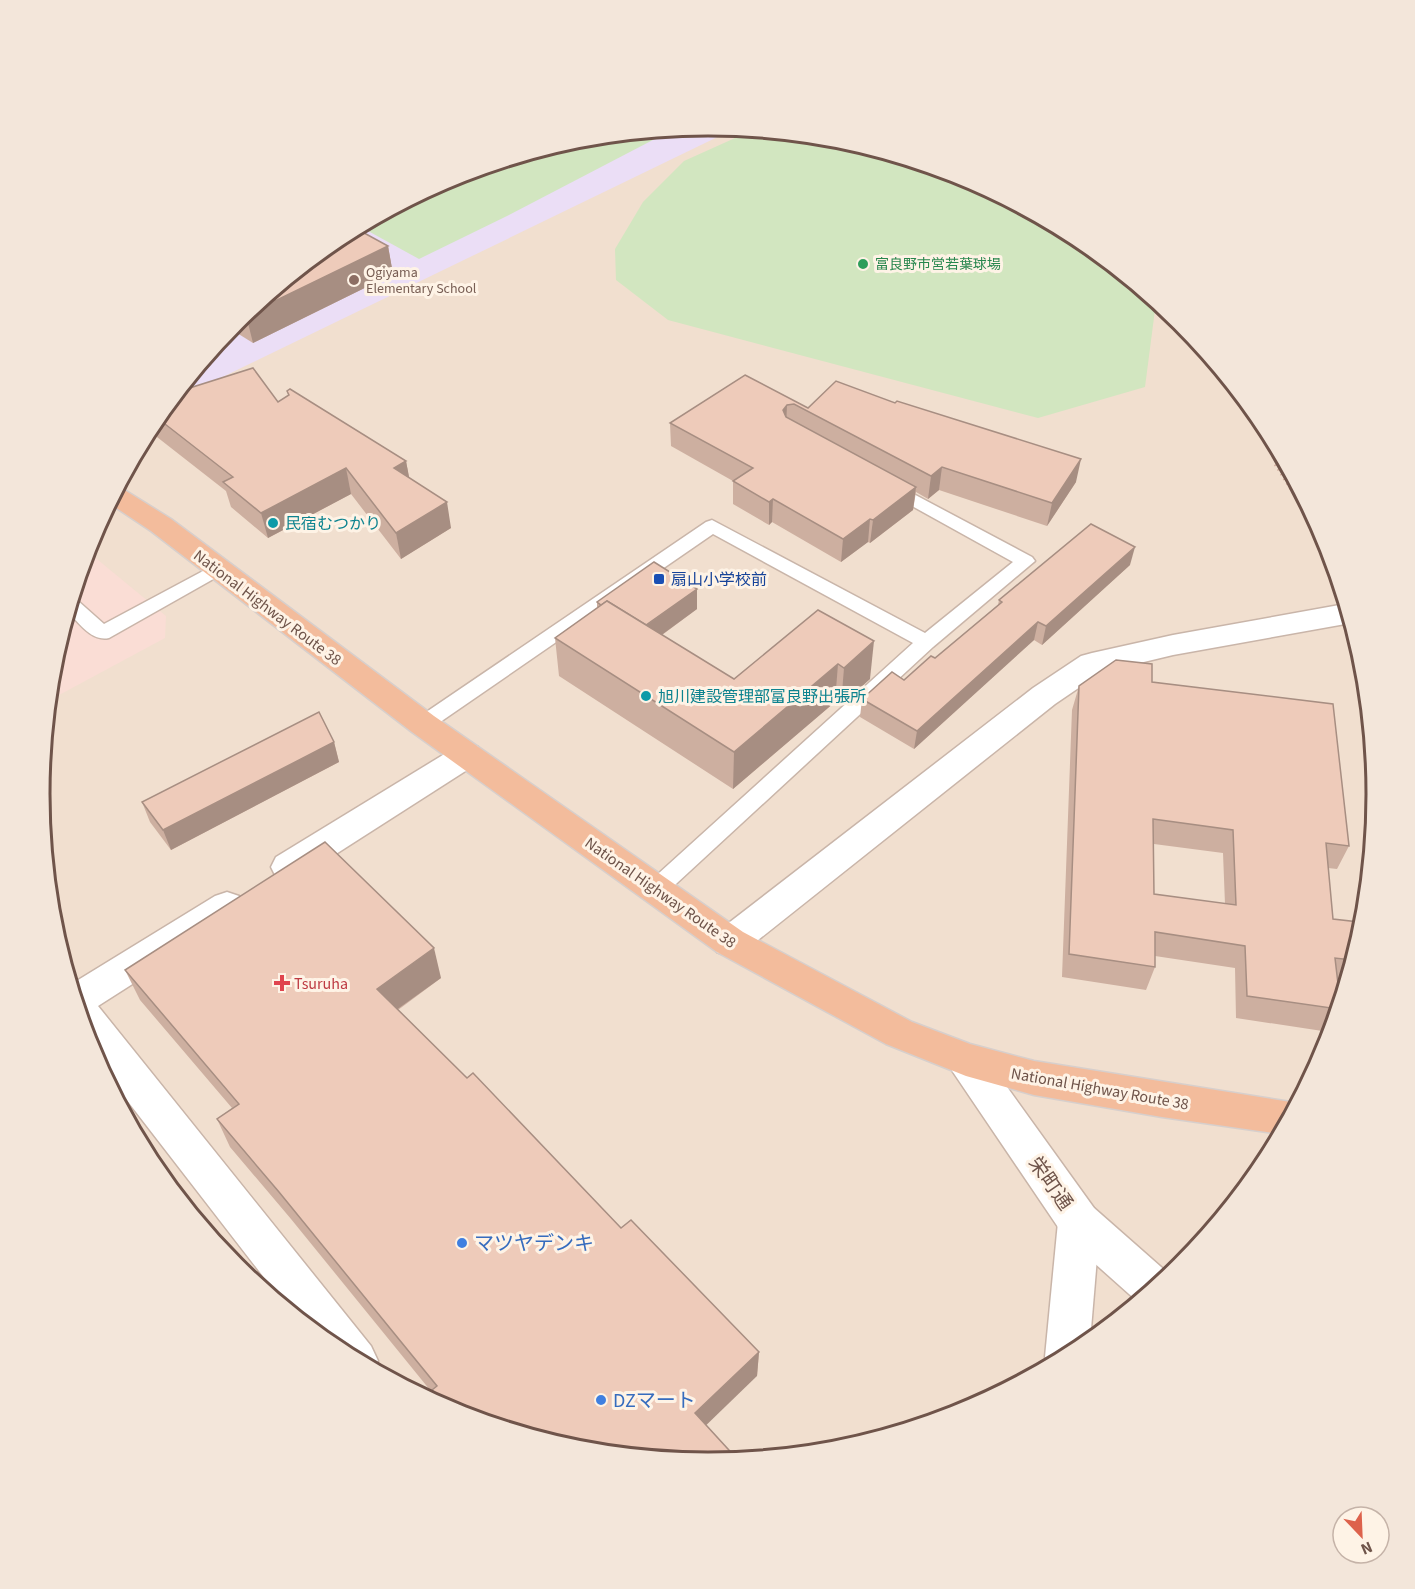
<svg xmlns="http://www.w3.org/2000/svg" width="1415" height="1589" font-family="'Source Sans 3','Noto Sans JP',sans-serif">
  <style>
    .residential { fill: #f1dfcf }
    .commercial { fill: #faddd5 }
    .education { fill: #ebdef6 }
    .green { fill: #d2e6c0 }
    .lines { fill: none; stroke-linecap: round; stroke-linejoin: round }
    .service-casing { stroke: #c9b5a9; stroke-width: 3 }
    .minor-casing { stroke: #c9b5a9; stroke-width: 3 }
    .tertiary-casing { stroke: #c9b5a9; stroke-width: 3 }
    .trunk-casing { stroke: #d7cfcc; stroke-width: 3 }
    .path { stroke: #d2ae9e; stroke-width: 3; stroke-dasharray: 1.5 4; stroke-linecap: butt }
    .service { fill: #fff; fill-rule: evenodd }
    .minor { fill: #fff; fill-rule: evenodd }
    .tertiary { fill: #fff; fill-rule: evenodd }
    .trunk { fill: #f3bc9c; fill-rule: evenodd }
    .wall { fill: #cdafa0; fill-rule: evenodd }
    .shaded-wall { fill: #a78e82 }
    .building { fill: #eecbba; stroke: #a78e82; stroke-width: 1.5; fill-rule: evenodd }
    .leisure-dot { fill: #2e9e5b; stroke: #fef3e6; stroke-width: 2 }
    .education-dot { fill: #8d6e63; stroke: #fef3e6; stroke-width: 2 }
    .culture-dot { fill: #0f9aa8; stroke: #fef3e6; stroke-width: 2 }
    .transit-dot { fill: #1a4fb4; stroke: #fef3e6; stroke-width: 2 }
    .health-dot { fill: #e0444e; stroke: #fef3e6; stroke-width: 2 }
    .shop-dot { fill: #3f7fe0; stroke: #fef3e6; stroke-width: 2 }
    .labels { text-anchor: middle; stroke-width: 6; stroke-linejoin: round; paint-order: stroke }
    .far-leisure-label { font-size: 14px; fill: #27864d; stroke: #fef3e6; text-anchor: start }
    .far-education-label { font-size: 14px; fill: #785e54; stroke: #fef3e6; text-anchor: start }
    .culture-label { font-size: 16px; fill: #0d838f; stroke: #fef3e6; text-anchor: start }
    .transit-label { font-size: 16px; fill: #164399; stroke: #fef3e6; text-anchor: start }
    .street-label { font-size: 16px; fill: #6f544a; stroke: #fef3e6 }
    .health-label { font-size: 16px; fill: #be3a42; stroke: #fef3e6; text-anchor: start }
    .near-street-label { font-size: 20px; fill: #6f544a; stroke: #fef3e6 }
    .near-shop-label { font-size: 20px; fill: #366cbe; stroke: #fef3e6; text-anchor: start }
    .rim { fill: none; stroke: #6f544a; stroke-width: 3 }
  </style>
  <rect width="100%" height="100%" fill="#faeee0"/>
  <circle class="residential" cx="710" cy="796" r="664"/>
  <polygon class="commercial" points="86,550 166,616 165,638 48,701 52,664"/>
  <polygon class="education" points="708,126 734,129 167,404 235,322 336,238 452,177 577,139"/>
  <g class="green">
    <polygon points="674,129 507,216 419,259 359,226 452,177 577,139"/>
    <polygon points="759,131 838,139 964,177 1079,239 1156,302 1145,387 1038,418 668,320 616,280 615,249 643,202 684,161 744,134"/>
  </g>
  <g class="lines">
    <g class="service-casing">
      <g id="service">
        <polygon points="891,482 1032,557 1035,561 933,647 664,895 656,898 648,895 645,889 648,883 913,643 713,534 430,729 423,731 416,729 413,724 416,719 706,522 712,520 925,633 1013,562 885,491 882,487 885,483"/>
        <path d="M218 563 224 565 227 569 224 573 109 638C92 642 79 623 68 612L72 598 77 600 104 624Z"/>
      </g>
    </g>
    <g class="minor-casing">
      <g id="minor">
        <polygon points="1345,604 1351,623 1173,655 1102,672 1055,704 743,952 730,957 717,952 712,942 717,932 1033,688 1081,656 1092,653 1173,635"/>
        <polygon points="467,743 478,747 483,755 478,763 300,877 288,881 276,877 271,867 276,857 456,747"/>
        <polygon points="227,892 239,896 245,906 239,916 98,1006 371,1346 378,1361 374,1371 336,1350 293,1315 92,1055 70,985 215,896"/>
        <polygon points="1079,1203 1094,1208 1100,1222 1090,1341 1079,1351 1049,1366 1045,1357 1058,1222 1064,1208"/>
      </g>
    </g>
    <g class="tertiary-casing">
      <polygon id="tertiary" points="966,1044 979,1048 1094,1208 1169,1274 1170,1276 1138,1302 1064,1236 953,1072 947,1060 953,1048"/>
    </g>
    <g class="trunk-casing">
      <polygon id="trunk" points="118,486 171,519 434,716 743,932 912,1022 970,1044 1034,1061 1297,1103 1280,1134 1162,1117 1034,1095 966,1076 886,1044 717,952 412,732 151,531 109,503"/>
    </g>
    <polyline class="path" points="1276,448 1275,464 1328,548"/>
    <use href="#service" class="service"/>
    <use href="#minor" class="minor"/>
    <use href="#tertiary" class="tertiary"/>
    <use href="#trunk" class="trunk"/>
  </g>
  <g class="wall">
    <polygon points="336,238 388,246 393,274 253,343 229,328 235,322"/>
    <polygon points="745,375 808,408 1076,482 1047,526 939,490 928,499 916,492 913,510 870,543 868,542 841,562 772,522 769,525 733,504 733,481 671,446 670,423"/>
    <polygon points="287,391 406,461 409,478 451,528 401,559 351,494 268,538 231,507 226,491 148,430 152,423 177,392 278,402 288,395"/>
    <polygon points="1130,565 1042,645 1034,640 914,749 860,717 862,699 904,680 935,658 998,605 999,600"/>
    <polygon points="697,589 697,609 662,635 734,679 818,610 870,679 841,705 835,702 733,789 559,676 555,638 597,608 597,602"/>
    <path d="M1152 682 1349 846 1337 869 1328 868 1333 919 1361 933 1345 984 1338 983 1340 1001 1333 1024 1329 1032 1236 1018 1235 968 1155 956V967L1146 990 1062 977 1072 710 1079 686ZM1154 844 1223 853 1225 904 1154 894Z"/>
    <polygon points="334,742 339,762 171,850 150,822 142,802"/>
    <polygon points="125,970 441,978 398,1010 621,1228 759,1352 757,1376 451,1412 437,1404 434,1395 291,1219 230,1147 217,1119 232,1108 140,1000"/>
  </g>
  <g class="shaded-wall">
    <polygon points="388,246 393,274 253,343 246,315"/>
    <polygon points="787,405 786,428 783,410"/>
    <polygon points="1081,459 1076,482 1047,526 1052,503"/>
    <polygon points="406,461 411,487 394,468"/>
    <polygon points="942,467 939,490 928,499 931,476"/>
    <polygon points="346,468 351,494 268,538 261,513"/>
    <polygon points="916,487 913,510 870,543 873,520"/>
    <polygon points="773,499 772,522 769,525 769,502"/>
    <polygon points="447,502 451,528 401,559 396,533"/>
    <polygon points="870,519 868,542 841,562 843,539"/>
    <polygon points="1135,547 1130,565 1042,645 1046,626"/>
    <polygon points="697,589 697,609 641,650 640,630"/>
    <polygon points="1038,622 1034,640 914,749 917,731"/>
    <polygon points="874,641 870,679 841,705 844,668"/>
    <polygon points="838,664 835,702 733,789 734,752"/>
    <polygon points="334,742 339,762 171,850 163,830"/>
    <polygon points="434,948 441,978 385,1018 377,989"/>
    <polygon points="759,1352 757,1376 696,1435 695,1413"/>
  </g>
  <g class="building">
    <polygon points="355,228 388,246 246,315 244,314 336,238"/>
    <polygon points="253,368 278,402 289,395 287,391 290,389 406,461 394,468 447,502 396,533 346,468 261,513 223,482 233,477 156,417 177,392"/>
    <polygon points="745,375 808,408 836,381 895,403 897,401 1081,459 1052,503 942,467 931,476 794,404 787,405 783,410 786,417 916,487 873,520 870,519 843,539 773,499 769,502 733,481 753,468 670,423"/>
    <polygon points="1091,524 1135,547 1046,626 1038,622 917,731 862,699 892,672 904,680 931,656 935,658 1002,602 999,600"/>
    <polygon points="654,562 697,589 646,625 607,601 601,605 597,602"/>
    <polygon points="607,601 734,679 818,610 874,641 844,668 838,664 734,752 555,638"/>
    <path d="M1116 660 1152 664V682L1333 704 1349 846 1326 843 1333 919 1359 922 1361 933 1352 960 1335 958 1340 1001 1338 1009 1247 996 1245 946 1155 932V967L1069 954 1079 686ZM1153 819 1233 830 1236 905 1154 894Z"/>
    <polygon points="319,712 334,742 163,830 142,802"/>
    <polygon points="325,842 434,948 377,989 467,1078 473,1073 621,1228 631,1220 759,1352 695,1413 738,1460 707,1463 577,1450 449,1410 432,1390 437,1386 279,1192 217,1119 239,1104 125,970"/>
  </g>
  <circle class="leisure-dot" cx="863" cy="264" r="6"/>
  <circle class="education-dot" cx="354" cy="280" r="6"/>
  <g class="culture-dot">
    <circle cx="273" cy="523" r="6"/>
    <circle cx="646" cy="696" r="6"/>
  </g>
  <rect class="transit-dot" x="653" y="573" width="12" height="12" rx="3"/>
  <path class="health-dot" d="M279 974h6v6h6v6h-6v6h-6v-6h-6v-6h6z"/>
  <g class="shop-dot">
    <circle cx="462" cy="1243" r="6"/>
    <circle cx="601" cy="1400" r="6"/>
  </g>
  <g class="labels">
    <g class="far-leisure-label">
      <text x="875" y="269">富良野市営若葉球場</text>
    </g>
    <g class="far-education-label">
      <text x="366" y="277">Ogiyama<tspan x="366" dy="16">Elementary School</tspan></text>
    </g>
    <g class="culture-label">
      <text x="285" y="529">民宿むつかり</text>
      <text x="658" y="702">旭川建設管理部富良野出張所</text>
    </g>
    <g class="transit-label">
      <text x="671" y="585">扇山小学校前</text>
    </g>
    <g class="street-label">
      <text transform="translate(268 607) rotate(37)" y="6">National Highway Route 38</text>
      <text transform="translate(661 892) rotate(35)" y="6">National Highway Route 38</text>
      <text transform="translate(1100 1088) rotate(10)" y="6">National Highway Route 38</text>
    </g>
    <g class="health-label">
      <text x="294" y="989">Tsuruha</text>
    </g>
    <g class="near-street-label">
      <text transform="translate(1051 1183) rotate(55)" y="7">栄町通</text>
    </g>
    <g class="near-shop-label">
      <text x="474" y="1250">マツヤデンキ</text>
      <text x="613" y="1407">DZマート</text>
    </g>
  </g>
  <path d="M0 0H1415V1589H0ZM50 794a658 658 0 1 1 1316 0a658 658 0 1 1-1316 0Z" fill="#f3e6da" fill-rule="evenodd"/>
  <path class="rim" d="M50 794a658 658 0 1 1 1316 0a658 658 0 1 1-1316 0Z"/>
  <g transform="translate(1361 1535) rotate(157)"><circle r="28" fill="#fef3e6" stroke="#c5b3a8" stroke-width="1.5"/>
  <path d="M0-4.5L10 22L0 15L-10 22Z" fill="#dd624c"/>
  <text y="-9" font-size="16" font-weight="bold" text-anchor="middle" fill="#6f544a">N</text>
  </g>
</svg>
